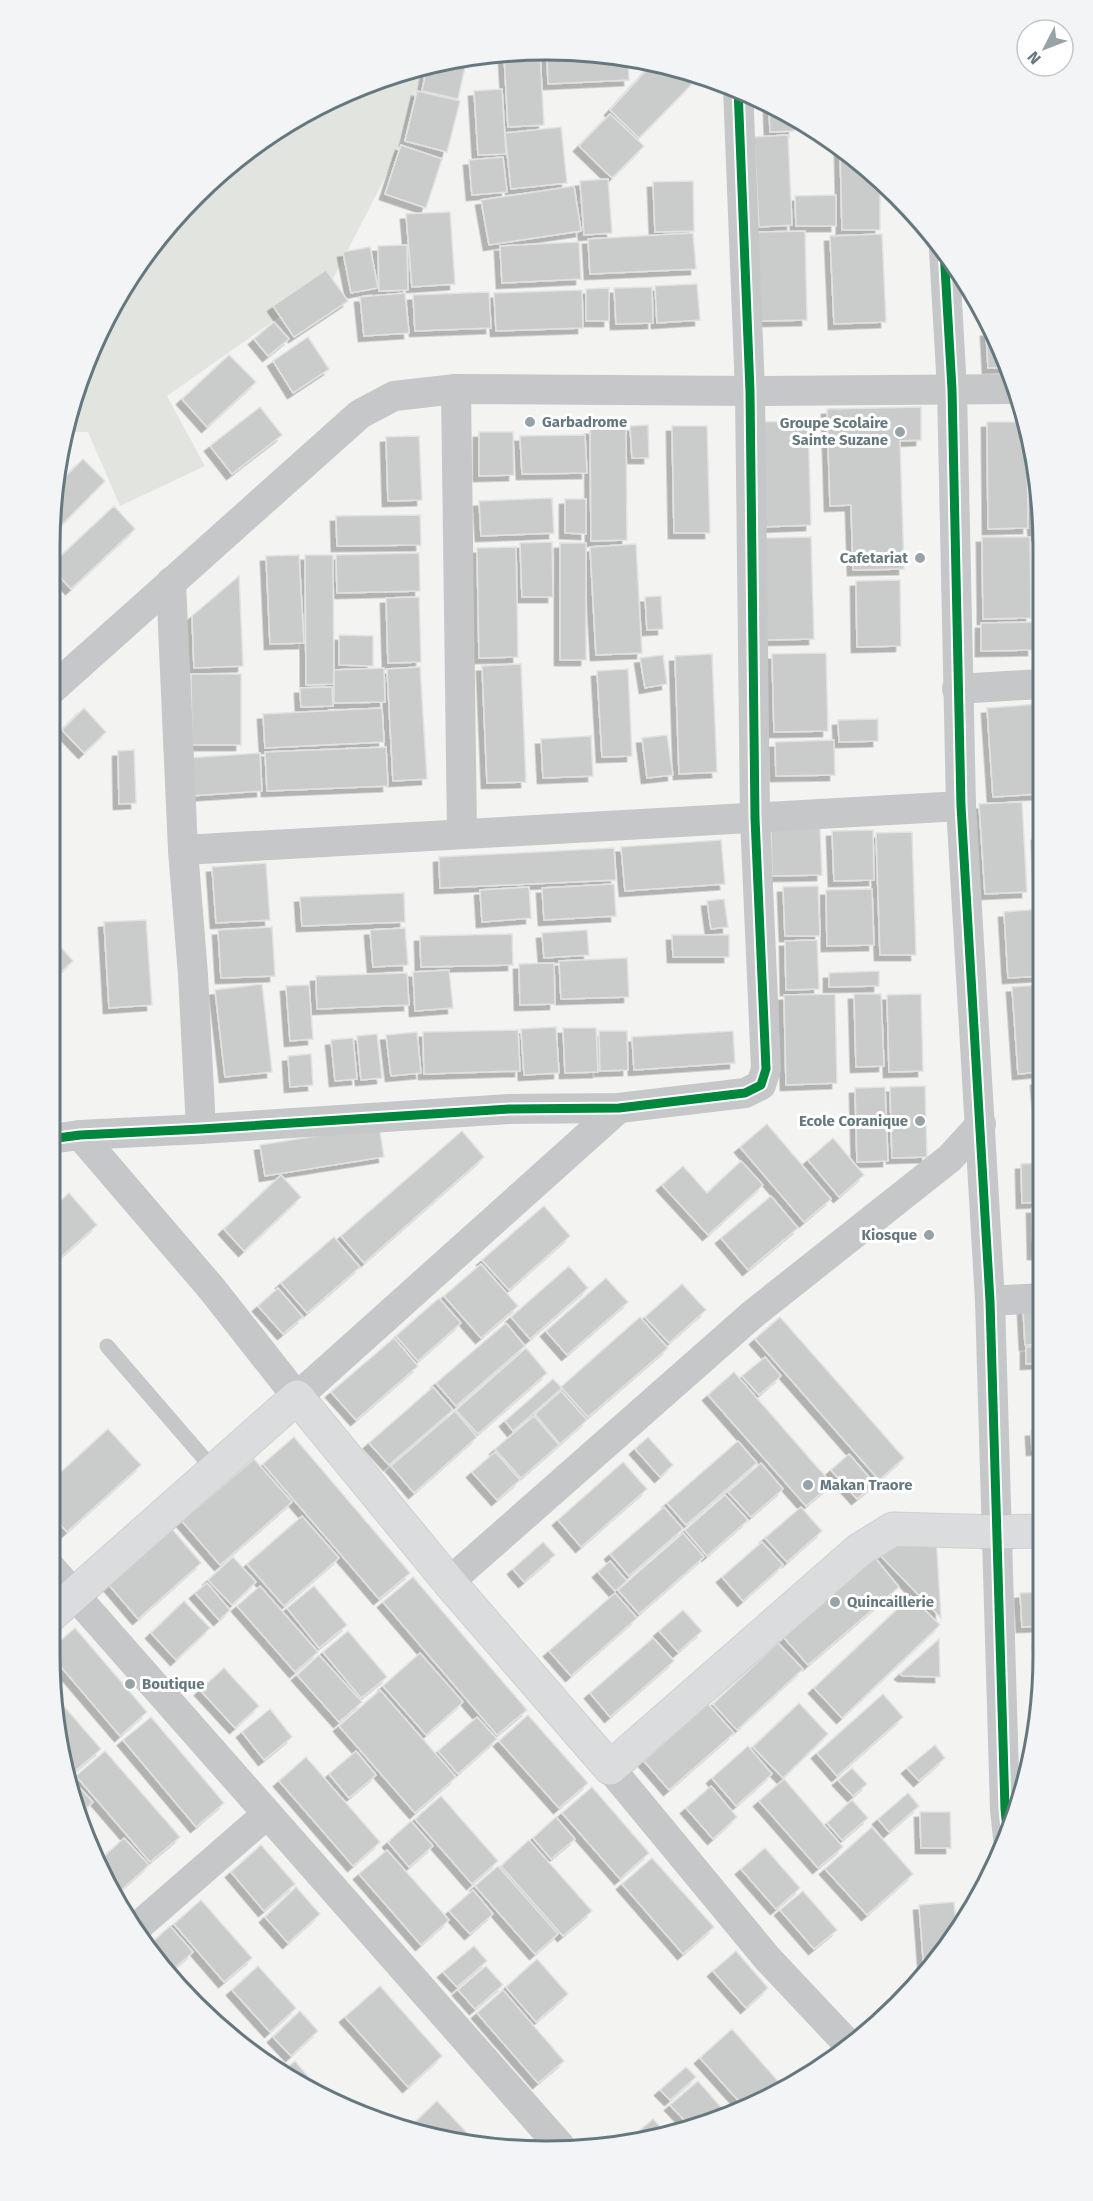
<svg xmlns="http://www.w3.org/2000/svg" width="1093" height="2201" font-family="'Fira Sans',sans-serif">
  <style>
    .green { fill: #e2e5df }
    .building { fill: #cacbcb; stroke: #e2e2e2; stroke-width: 1.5; filter: url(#shadow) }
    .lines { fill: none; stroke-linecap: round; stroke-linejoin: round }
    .secondary-casing { stroke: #cfd0d0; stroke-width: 35 }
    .lane { stroke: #c5c7c8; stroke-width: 15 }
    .street { stroke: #c5c7c8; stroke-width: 30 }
    .secondary { stroke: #dbdcdd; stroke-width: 33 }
    .cycleway-casing { stroke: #fff; stroke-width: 13 }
    .cycleway { stroke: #00873e; stroke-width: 9 }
    .poi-dot { fill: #97a3a7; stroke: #fff; stroke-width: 2 }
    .labels { text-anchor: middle; stroke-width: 6; stroke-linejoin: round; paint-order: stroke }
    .poi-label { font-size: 15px; font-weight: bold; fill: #66787f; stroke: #fff; text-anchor: start }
    .rim { fill: none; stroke: #66787f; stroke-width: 3 }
  </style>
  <defs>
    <filter id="shadow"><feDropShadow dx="-5.5" dy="5.5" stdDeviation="0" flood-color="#0004"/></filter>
  </defs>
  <rect width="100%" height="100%" fill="#f3f3f2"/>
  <polygon class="green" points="423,67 397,154 333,279 167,396 205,466 120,506 88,432 64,432 87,356 133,270 195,195 271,133 357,87"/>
  <g class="building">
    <polygon points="584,53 628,58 629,80 548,84 547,55"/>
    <polygon points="540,54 544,125 508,127 504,55"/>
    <polygon points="467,58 458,99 422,91 427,66 450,59"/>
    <polygon points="654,62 690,73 691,85 639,138 610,110"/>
    <polygon points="502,89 506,154 478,155 474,91"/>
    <polygon points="417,91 460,101 447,152 405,141"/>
    <polygon points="769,106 793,120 794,131 770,132"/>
    <polygon points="610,114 644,146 612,178 579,146"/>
    <polygon points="561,127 567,183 511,189 505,133"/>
    <polygon points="788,135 792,225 759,227 754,137"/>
    <polygon points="401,145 442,159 426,208 385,194"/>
    <polygon points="840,147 849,152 880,183 880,230 842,230"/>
    <polygon points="503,157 507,192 472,195 469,160"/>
    <polygon points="608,179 612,233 584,235 580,181"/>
    <polygon points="693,181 694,231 655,232 653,182"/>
    <polygon points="574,186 581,231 489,245 481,200"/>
    <polygon points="836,195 836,226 796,226 795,196"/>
    <polygon points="450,212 455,284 412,287 406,214"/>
    <polygon points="805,231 807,320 758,321 756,232"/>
    <polygon points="693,233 696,269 590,274 588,239"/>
    <polygon points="882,234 886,322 834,324 830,236"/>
    <polygon points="579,242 581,279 502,283 500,246"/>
    <polygon points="407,245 408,290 379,291 378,246"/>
    <polygon points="370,247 378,288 351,293 343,252"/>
    <polygon points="326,270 348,301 294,337 273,306"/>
    <polygon points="697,284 700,320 657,323 655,286"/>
    <polygon points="652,287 653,323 616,324 614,288"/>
    <polygon points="609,288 609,321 586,321 586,289"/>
    <polygon points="582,290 583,328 496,331 494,293"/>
    <polygon points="489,292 491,328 415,331 413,295"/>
    <polygon points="405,293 409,333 364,336 360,297"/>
    <polygon points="274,322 289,339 268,356 254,339"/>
    <polygon points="986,331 991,331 1006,356 1009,367 988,368"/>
    <polygon points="308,337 329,369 293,393 273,361"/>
    <polygon points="229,355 256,382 207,427 182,399"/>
    <polygon points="260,407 282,435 232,474 210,446"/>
    <polygon points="921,407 921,440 900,441 904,569 853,570 851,505 830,506 827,409"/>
    <polygon points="808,421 811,525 761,527 758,422"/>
    <polygon points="987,422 1023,422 1027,437 1028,528 988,529"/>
    <polygon points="648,425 649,458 632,458 630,426"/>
    <polygon points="672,426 707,426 710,533 674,533"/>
    <polygon points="590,429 626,429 627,540 591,541"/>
    <polygon points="479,432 513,432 514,475 479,476"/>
    <polygon points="585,435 587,473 522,474 520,436"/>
    <polygon points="419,436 422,500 388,501 386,437"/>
    <polygon points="83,459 105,481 51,536 55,487"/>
    <polygon points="1039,490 1039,535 1034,535 1030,491"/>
    <polygon points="552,498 554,533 481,536 479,501"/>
    <polygon points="565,499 586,499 586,534 565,533"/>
    <polygon points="114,506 135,529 71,589 50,566"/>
    <polygon points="420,515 421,545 337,546 336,516"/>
    <polygon points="811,537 814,639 767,640 764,538"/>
    <polygon points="982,537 1030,537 1031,618 983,619"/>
    <polygon points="552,542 553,597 522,597 520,543"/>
    <rect x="560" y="543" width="26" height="117"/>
    <polygon points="636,544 642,653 596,655 590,547"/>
    <polygon points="516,547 518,657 479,658 477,548"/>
    <polygon points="419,553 420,591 337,593 336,555"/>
    <polygon points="299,555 304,643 270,644 266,556"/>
    <polygon points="305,555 333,555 334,684 306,685"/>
    <polygon points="239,576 243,666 194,668 192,616"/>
    <polygon points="900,580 901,646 857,647 856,581"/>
    <polygon points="50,588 60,608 50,613"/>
    <polygon points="661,596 663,629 647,630 645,597"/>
    <polygon points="419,597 421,662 388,663 386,598"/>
    <polygon points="1032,622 1033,650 981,651 981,623"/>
    <polygon points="339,635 373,636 373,666 339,665"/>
    <polygon points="826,653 828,731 774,732 772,654"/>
    <polygon points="712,654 717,772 679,774 675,656"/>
    <polygon points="663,655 667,684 645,688 640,658"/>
    <polygon points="521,664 526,782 487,783 482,666"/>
    <polygon points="420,667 427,779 393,781 387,669"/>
    <polygon points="384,668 385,702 334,703 334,670"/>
    <polygon points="628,669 632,756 602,757 597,671"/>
    <polygon points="191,674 241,674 241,745 192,745"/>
    <polygon points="332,687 333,706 301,707 300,688"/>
    <polygon points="1040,704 1040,794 993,797 987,708"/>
    <polygon points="84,708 106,732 84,753 62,730"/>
    <polygon points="382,708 384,742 265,748 263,714"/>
    <polygon points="878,719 878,741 839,742 838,720"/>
    <polygon points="667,735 673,775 647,778 642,738"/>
    <polygon points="591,736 593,776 543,778 541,739"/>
    <polygon points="834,740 835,775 776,776 775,742"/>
    <polygon points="386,747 388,786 267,791 265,752"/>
    <polygon points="134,750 136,803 119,804 118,751"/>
    <polygon points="260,753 262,791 190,796 188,758"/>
    <polygon points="1022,802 1027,892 985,894 979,804"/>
    <polygon points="820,826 822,875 772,876 771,828"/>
    <polygon points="873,830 874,880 834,881 832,831"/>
    <polygon points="912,832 916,955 880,955 876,833"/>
    <polygon points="1037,835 1040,835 1041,895 1039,895"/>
    <polygon points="721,840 725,884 625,891 621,847"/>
    <polygon points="614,848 616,880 440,888 439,857"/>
    <polygon points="266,863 270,920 216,923 212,867"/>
    <polygon points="614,884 616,916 544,920 542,888"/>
    <polygon points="818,886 820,936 785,936 783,887"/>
    <polygon points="529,887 531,918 482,922 480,890"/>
    <polygon points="872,889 874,945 827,946 826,890"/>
    <polygon points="404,893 405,922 302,926 300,897"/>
    <polygon points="724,899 728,927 711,929 707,901"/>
    <polygon points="1041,909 1041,976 1008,978 1004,912"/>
    <polygon points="146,920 152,1005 109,1008 104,922"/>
    <polygon points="272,927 275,976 221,978 218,930"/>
    <polygon points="405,928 408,965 373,967 370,930"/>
    <polygon points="587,930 589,955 544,958 542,933"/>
    <polygon points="512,934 513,965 421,967 420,936"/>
    <polygon points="50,935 73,961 50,982"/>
    <polygon points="672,935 729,935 729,957 673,957"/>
    <polygon points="817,940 819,989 786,990 785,941"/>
    <polygon points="627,958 629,997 561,999 559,961"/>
    <polygon points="554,963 555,1004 520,1005 519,964"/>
    <polygon points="449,970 453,1008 415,1011 413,972"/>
    <polygon points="879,971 879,986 829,987 829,973"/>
    <polygon points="407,973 409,1005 317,1009 316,976"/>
    <polygon points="262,984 272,1072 225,1077 215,990"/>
    <polygon points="309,985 313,1039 290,1041 286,986"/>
    <polygon points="1041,985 1041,1072 1018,1074 1012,987"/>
    <polygon points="835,994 837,1083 786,1085 784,995"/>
    <polygon points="854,994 881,994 884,1066 856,1067"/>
    <polygon points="921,994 923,1071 889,1072 887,995"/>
    <polygon points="556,1027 559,1073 524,1075 521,1029"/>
    <polygon points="563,1028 596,1028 598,1072 565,1073"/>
    <polygon points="518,1030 520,1071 424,1074 423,1032"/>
    <polygon points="599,1031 627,1031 628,1070 600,1071"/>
    <polygon points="733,1031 735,1063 634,1070 632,1037"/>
    <polygon points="417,1032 421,1073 391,1076 386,1035"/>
    <polygon points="377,1034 382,1078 361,1080 357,1036"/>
    <polygon points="353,1038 357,1079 335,1081 331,1040"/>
    <polygon points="311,1054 313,1085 290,1087 288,1056"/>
    <polygon points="1041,1079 1042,1146 1036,1080"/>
    <polygon points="925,1086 927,1157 892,1158 890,1087"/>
    <polygon points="885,1087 888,1161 857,1162 855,1088"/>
    <polygon points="767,1124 831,1199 804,1222 740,1147"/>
    <polygon points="379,1126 384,1157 265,1176 260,1145"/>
    <polygon points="462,1131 484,1157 364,1263 341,1236"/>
    <polygon points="833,1138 864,1175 839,1197 808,1160"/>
    <polygon points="741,1161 763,1185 708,1235 662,1185 683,1166 707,1193"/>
    <polygon points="1042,1163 1042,1202 1022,1203 1021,1164"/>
    <polygon points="281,1175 301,1197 244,1251 224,1229"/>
    <polygon points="69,1193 97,1225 50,1267 50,1211"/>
    <polygon points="771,1196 798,1228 748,1270 721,1238"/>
    <polygon points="544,1206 570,1236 509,1290 482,1260"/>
    <polygon points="1032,1208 1042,1208 1042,1254 1033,1254"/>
    <polygon points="334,1237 360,1267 307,1313 281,1283"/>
    <polygon points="481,1264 518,1306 481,1338 444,1296"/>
    <polygon points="569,1266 588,1288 530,1339 511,1317"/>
    <polygon points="606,1278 628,1302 567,1355 546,1331"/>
    <polygon points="682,1284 706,1310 669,1343 645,1317"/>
    <polygon points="278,1288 303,1317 283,1334 258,1306"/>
    <polygon points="439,1298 461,1323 418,1361 396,1336"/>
    <polygon points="1042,1307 1042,1344 1025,1345 1023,1308"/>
    <polygon points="640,1317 668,1348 588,1417 561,1387"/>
    <polygon points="780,1317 904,1458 879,1480 755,1339"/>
    <polygon points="506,1323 525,1346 456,1406 436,1383"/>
    <polygon points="394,1338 418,1366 356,1420 331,1392"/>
    <polygon points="1042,1346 1042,1363 1026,1364 1026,1347"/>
    <polygon points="526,1348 547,1373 478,1434 456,1410"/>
    <polygon points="765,1357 781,1376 759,1395 742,1376"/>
    <polygon points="734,1372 832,1484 806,1506 708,1395"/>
    <polygon points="553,1379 562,1388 513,1431 505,1421"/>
    <polygon points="433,1387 453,1410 389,1465 369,1443"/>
    <polygon points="561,1391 587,1420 560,1444 535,1414"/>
    <polygon points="455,1411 477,1437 414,1493 391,1466"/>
    <polygon points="534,1416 559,1445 521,1478 495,1449"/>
    <polygon points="108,1429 141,1465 67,1532 50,1513 50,1482"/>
    <polygon points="1043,1430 1043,1449 1032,1450 1031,1431"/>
    <polygon points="294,1437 410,1573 379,1599 263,1464"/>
    <polygon points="648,1437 673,1465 660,1477 635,1449"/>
    <polygon points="738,1441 757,1463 686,1525 667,1503"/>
    <polygon points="495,1452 520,1480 497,1500 472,1472"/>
    <polygon points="849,1454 875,1484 857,1499 831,1470"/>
    <polygon points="254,1459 292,1502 220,1565 182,1521"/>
    <polygon points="623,1462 647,1489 581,1547 558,1520"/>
    <polygon points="761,1463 783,1489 751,1517 728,1492"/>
    <polygon points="725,1495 748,1520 707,1556 685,1530"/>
    <polygon points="664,1507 683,1529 629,1576 610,1554"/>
    <polygon points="801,1507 822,1531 787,1562 765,1538"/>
    <polygon points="302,1516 339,1558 284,1606 247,1564"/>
    <polygon points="172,1529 201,1563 138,1619 109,1585"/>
    <polygon points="683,1533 704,1557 639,1614 618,1590"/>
    <polygon points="936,1534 941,1618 876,1551"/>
    <polygon points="543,1542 555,1555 524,1582 513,1569"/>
    <polygon points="762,1542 783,1565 743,1601 722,1577"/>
    <polygon points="871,1553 899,1587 808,1665 779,1632"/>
    <polygon points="233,1557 256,1582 232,1605 208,1580"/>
    <polygon points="610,1561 627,1581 615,1591 598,1572"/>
    <polygon points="413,1577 527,1710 497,1735 383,1602"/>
    <polygon points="207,1583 230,1610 219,1620 195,1593"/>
    <polygon points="260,1586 318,1652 295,1672 237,1606"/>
    <polygon points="314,1586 347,1625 319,1648 287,1608"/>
    <polygon points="1043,1592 1043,1626 1022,1627 1020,1593"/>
    <polygon points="615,1593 637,1618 571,1676 549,1651"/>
    <polygon points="911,1596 940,1625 842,1718 814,1688"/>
    <polygon points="184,1601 210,1628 176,1660 151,1633"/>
    <polygon points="683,1610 702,1631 678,1652 659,1631"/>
    <polygon points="75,1628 147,1712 120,1736 50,1654 50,1650"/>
    <polygon points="348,1631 387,1677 361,1698 323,1652"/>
    <polygon points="653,1638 674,1661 610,1717 590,1693"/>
    <polygon points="939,1639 940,1677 903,1676 900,1674"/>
    <polygon points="1038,1639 1043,1639 1041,1684"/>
    <polygon points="778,1643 803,1669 737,1730 713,1704"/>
    <polygon points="420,1653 463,1702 426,1735 383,1686"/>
    <polygon points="319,1655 362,1702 339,1722 297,1675"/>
    <polygon points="224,1668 259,1706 235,1728 200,1690"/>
    <polygon points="380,1690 456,1777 415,1813 339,1726"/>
    <polygon points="883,1694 903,1717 837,1776 817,1753"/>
    <polygon points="799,1703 828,1734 783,1778 753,1747"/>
    <polygon points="62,1704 101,1749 73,1773 68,1768 58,1708"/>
    <polygon points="708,1704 734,1733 669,1790 644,1761"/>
    <polygon points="270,1709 292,1737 264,1760 242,1732"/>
    <polygon points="528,1715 588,1783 559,1808 499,1741"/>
    <polygon points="151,1717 224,1803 196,1827 123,1740"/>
    <polygon points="477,1717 497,1739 458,1774 438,1751"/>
    <polygon points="935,1745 945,1758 919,1781 907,1768"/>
    <polygon points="748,1746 772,1774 736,1806 712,1778"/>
    <polygon points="105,1751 180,1837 150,1862 76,1776"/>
    <polygon points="356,1751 376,1775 349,1798 329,1774"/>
    <polygon points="306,1757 380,1842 353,1866 279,1781"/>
    <polygon points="852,1768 867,1784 853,1796 838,1780"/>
    <polygon points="784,1779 843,1847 818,1868 759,1801"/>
    <polygon points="73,1781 93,1802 77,1817 71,1783"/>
    <polygon points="711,1786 737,1817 713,1839 686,1808"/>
    <polygon points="592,1787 649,1853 620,1879 562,1813"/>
    <polygon points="908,1793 919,1806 889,1832 878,1819"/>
    <polygon points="441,1796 498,1861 472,1884 415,1819"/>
    <polygon points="852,1800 868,1818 842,1840 827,1823"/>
    <polygon points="920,1812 950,1812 951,1848 921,1848"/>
    <polygon points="556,1817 575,1839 551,1859 533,1838"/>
    <polygon points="411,1821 433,1846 409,1867 388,1842"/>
    <polygon points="872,1827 913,1874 867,1915 825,1869"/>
    <polygon points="124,1838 149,1865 118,1893 100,1860"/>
    <polygon points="529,1840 592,1911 563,1936 501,1866"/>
    <polygon points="261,1845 295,1884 264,1911 231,1872"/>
    <polygon points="765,1848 800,1888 776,1909 741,1869"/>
    <polygon points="387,1850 449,1920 421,1945 359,1874"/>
    <polygon points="652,1858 714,1927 683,1954 622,1884"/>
    <polygon points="498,1866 558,1934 535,1954 475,1886"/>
    <polygon points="296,1887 320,1914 288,1943 265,1917"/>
    <polygon points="473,1890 493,1914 470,1934 449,1911"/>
    <polygon points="803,1891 837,1930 814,1949 780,1910"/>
    <polygon points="201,1900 252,1958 224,1982 174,1924"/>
    <polygon points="954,1902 957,1934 926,1971 924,1971 919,1905"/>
    <polygon points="170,1926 193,1952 168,1974 152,1957 147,1947"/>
    <polygon points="474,1946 487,1961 457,1987 443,1972"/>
    <polygon points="736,1951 768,1988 746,2008 713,1971"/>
    <polygon points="537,1959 568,1994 536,2022 506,1987"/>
    <polygon points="258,1966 296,2008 270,2032 232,1990"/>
    <polygon points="486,1966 503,1985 475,2009 458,1990"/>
    <polygon points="380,1986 442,2056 408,2087 345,2017"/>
    <polygon points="503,1990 564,2061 538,2083 477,2013"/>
    <polygon points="300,2011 318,2031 291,2056 273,2037"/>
    <polygon points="732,2029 784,2088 767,2100 744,2107 700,2058"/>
    <polygon points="295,2061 323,2094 298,2085 281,2073"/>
    <polygon points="686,2067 696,2077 670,2100 660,2090"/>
    <polygon points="698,2081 726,2113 688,2124 670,2105"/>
    <polygon points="437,2101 472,2138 468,2143 449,2142 410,2127"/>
    <polygon points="653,2119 664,2131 625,2143"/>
  </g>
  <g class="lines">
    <g class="secondary-casing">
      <polyline id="secondary" points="50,1616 297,1397 449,1582 610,1768 859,1550 893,1529 997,1532 1043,1531"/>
    </g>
    <polyline class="lane" points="107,1346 214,1470"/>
    <g class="street">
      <polyline points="944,250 952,389 961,806 990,1301 1005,1809 1008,1838"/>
      <polyline points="456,389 462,834"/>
      <polyline points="171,582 183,850 193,975 201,1129"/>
      <polyline points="957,689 1040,684"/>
      <polyline points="50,691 360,414 394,396 456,389 750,391 1014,389"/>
      <polyline points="183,850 961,806"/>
      <polyline points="80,1135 212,1289 297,1397 619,1108"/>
      <polyline points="50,1139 80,1135 201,1129 509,1109 619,1108 745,1093 761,1085 766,1069 755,818 750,391 738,88"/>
      <polyline points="990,1301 1042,1298"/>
      <polyline points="50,1567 560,2146"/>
      <polyline points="449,1582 753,1314 950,1158 981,1124"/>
      <polyline points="610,1768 767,1958 847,2043"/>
      <polyline points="136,1928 267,1814"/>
    </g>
    <use href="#secondary" class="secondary"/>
    <g class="cycleway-casing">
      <g id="cycleway">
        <polyline points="944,250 952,389 961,806 990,1301 1005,1809 1008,1838"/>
        <polyline points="50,1139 80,1135 201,1129 509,1109 619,1108 745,1093 761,1085 766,1069 755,818 750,391 738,88"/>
      </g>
    </g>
    <use href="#cycleway" class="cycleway"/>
  </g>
  <g class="poi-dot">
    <circle cx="530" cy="422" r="6"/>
    <circle cx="900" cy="432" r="6"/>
    <circle cx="920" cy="558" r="6"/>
    <circle cx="920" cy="1121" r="6"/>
    <circle cx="929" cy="1235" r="6"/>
    <circle cx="808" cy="1485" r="6"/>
    <circle cx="835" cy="1602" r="6"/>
    <circle cx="130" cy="1684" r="6"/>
  </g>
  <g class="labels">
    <g class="poi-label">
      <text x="542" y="427">Garbadrome</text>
      <text x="888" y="428" text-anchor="end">Groupe Scolaire<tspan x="888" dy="17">Sainte Suzane</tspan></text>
      <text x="908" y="563" text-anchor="end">Cafetariat</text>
      <text x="908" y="1126" text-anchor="end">Ecole Coranique</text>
      <text x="917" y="1240" text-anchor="end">Kiosque</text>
      <text x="820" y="1490">Makan Traore</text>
      <text x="847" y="1607">Quincaillerie</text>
      <text x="142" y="1689">Boutique</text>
    </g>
  </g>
  <path d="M0 0H1093V2201H0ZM546 60H547A486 486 0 0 1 1033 546V1655A486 486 0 0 1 547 2141H546A486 486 0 0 1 60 1655V546A486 486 0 0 1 546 60Z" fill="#f3f4f5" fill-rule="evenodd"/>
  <path class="rim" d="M546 60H547A486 486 0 0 1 1033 546V1655A486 486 0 0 1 547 2141H546A486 486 0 0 1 60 1655V546A486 486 0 0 1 546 60Z"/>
  <g transform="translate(1045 48) rotate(228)"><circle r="28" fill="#ffffff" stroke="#c2c9cc" stroke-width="1.5"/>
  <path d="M0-4.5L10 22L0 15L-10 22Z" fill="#97a3a7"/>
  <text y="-9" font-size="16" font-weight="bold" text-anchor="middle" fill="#66787f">N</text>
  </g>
</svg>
